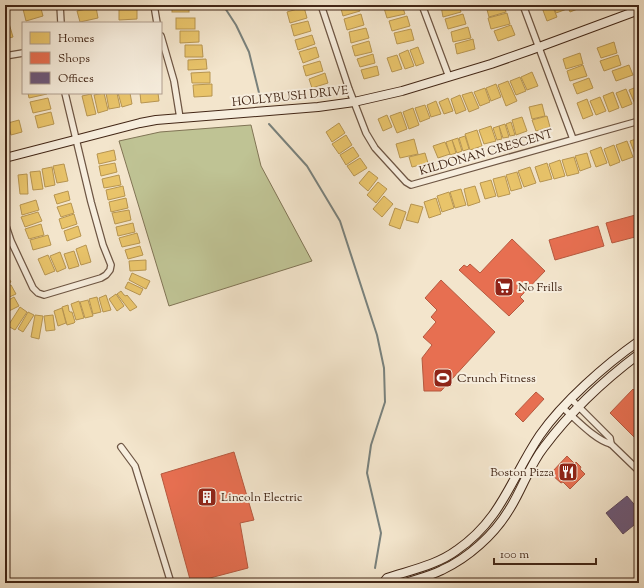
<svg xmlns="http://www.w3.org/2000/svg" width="644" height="588" font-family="'Sorts Mill Goudy',serif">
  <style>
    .green { fill: #bfc394; stroke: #807455 }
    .homes { fill: #e9c46a; stroke: #b79551 }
    .shops { fill: #e76f51; stroke: #b6593f }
    .offices { fill: #6d597a; stroke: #604a5c }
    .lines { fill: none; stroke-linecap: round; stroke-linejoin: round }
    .stream { stroke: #79817c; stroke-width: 2 }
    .street-casing { stroke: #6e5644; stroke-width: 8 }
    .secondary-casing { stroke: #422616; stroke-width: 10 }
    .street { stroke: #f7eede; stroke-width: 5.5 }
    .secondary { stroke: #f7eede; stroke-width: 8 }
    .labels { text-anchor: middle; stroke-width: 4; stroke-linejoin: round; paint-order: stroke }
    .street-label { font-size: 12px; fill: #422616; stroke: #f7eede }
    .poi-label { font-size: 12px; fill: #422616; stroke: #f7eede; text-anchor: start }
  </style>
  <rect width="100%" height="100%" fill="#f3e5cc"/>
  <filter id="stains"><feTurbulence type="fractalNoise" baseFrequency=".005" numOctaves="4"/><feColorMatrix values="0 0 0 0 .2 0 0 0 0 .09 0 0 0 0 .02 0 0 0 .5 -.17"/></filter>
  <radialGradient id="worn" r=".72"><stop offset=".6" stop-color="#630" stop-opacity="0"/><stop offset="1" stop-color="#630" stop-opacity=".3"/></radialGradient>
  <polygon class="green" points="251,125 261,166 312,261 169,306 119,141 160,132"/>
  <g class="homes">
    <polygon points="40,5 43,16 26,21 23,9"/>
    <rect x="172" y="5" width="17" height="7"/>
    <polygon points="340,5 358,5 360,11 343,16"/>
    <polygon points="394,5 402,5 405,14 387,18 384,8"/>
    <polygon points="445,5 459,5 461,12 443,17 441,6"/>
    <polygon points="490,5 504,5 506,12 489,17 486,6"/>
    <polygon points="541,5 552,5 557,17 547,21"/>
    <polygon points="553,5 565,5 567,9 556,13"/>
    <polygon points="567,5 578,5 580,8 570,12"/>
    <polygon points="96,7 98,18 80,22 77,11"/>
    <polygon points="137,7 137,19 119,20 119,8"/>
    <polygon points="304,7 307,18 290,23 287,12"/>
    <polygon points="507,13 510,24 491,29 488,18"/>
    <polygon points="361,14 364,25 347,30 344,19"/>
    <polygon points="463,14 466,24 448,29 445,19"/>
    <polygon points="407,16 410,26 392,31 389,21"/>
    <rect x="176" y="18" width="19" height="11"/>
    <polygon points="5,20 8,20 13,37 5,39"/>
    <polygon points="308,21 311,31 294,36 291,25"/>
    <polygon points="511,25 515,35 498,41 494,31"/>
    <polygon points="468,27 471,38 453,42 451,32"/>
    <polygon points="366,28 369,38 351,43 349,32"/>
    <polygon points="411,29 414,40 397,44 394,33"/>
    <polygon points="180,31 199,31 199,42 180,43"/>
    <polygon points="312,35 315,44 298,50 295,40"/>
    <polygon points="473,39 475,49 457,54 455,44"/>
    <polygon points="369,41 372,52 355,56 352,46"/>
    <polygon points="614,42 617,53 601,58 597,48"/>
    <polygon points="185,45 202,45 203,57 185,57"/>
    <polygon points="316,47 319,57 303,63 299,52"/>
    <polygon points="418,47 424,63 416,66 410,50"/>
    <polygon points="408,50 414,66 405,69 399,54"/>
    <polygon points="580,53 583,64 566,69 563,59"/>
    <polygon points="373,54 375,63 360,67 357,59"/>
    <polygon points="397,55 402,69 392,72 387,58"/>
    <polygon points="618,55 621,65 604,71 600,61"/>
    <polygon points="206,59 207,69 188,70 188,60"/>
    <polygon points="320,61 323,71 306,76 303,66"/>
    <polygon points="583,65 587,76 570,81 567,71"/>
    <polygon points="629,65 633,75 616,81 612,71"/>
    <polygon points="377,66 379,75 364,79 361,70"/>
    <polygon points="210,72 210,83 192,83 191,73"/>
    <polygon points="532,72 538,86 527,90 521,77"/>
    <polygon points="325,73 328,83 312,88 309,79"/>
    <polygon points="520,77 526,91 516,95 510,81"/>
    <polygon points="589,78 593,88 577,94 573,84"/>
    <polygon points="508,81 517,101 506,106 498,85"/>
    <polygon points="212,84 212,96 194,97 193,85"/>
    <polygon points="496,84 501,97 491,101 486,88"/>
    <polygon points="639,86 639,102 635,104 629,90"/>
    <polygon points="485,88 490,102 480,106 474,92"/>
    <polygon points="626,89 632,104 622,108 616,93"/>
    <polygon points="472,92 479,108 469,112 462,95"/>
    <polygon points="613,92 619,108 609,112 603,96"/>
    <polygon points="28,93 47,93 47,94 29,98"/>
    <polygon points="104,93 108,110 98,113 94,95"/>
    <polygon points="106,93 117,93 120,107 109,109"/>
    <polygon points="118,93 130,93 132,104 122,107"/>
    <polygon points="140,93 158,93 159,101 141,103"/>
    <polygon points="91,94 96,114 87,116 82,96"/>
    <polygon points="460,95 466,110 456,114 451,99"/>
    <polygon points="600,97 606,111 596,115 590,101"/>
    <polygon points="48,98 51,109 33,113 30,102"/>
    <polygon points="448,98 453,111 444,114 439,102"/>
    <polygon points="587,99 593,115 583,119 577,103"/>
    <polygon points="436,101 441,114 431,117 427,105"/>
    <polygon points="542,104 545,116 532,119 529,107"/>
    <polygon points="425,105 430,118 420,122 415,108"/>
    <polygon points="413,108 419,125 409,129 403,112"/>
    <polygon points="51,112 54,124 38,128 35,116"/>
    <polygon points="401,112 407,129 397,133 390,116"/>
    <polygon points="387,115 392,127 383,131 378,119"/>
    <polygon points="547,116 550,127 536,131 532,120"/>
    <polygon points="522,117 527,131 516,135 512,120"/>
    <polygon points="19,120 22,132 11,135 8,123"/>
    <polygon points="511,122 515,135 510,136 506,124"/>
    <polygon points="339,123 345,133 332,142 326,132"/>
    <polygon points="505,124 509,137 503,138 499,126"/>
    <polygon points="491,126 496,141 484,144 479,130"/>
    <polygon points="499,126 502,139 497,140 493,128"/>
    <polygon points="477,130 482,146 470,150 465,134"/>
    <polygon points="346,135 352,145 339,154 332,144"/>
    <polygon points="465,136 469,149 463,151 459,138"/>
    <polygon points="458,138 462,151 457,153 452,140"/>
    <polygon points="639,138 639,156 636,157 630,141"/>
    <polygon points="414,139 418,154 400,158 396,144"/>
    <polygon points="452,140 456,153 450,155 446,142"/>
    <polygon points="627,141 633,157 622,161 616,145"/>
    <polygon points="445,142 450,154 438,158 433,146"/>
    <polygon points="614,145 620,162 610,166 604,149"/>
    <polygon points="353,147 359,156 346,165 340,155"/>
    <polygon points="601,147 607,163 596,167 590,151"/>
    <polygon points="114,150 116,160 99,164 97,154"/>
    <polygon points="425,153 428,163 412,167 409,157"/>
    <polygon points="587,153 591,167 580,171 575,156"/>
    <polygon points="574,157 579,173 567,176 562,160"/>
    <polygon points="360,158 367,168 354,176 347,166"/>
    <polygon points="560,160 565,176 554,179 549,164"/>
    <polygon points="115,163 117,172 101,176 99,166"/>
    <polygon points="547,163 552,179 540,182 535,167"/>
    <polygon points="64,164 68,181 57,183 53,166"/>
    <polygon points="52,167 55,185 45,187 42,169"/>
    <polygon points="530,167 536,183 524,187 518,171"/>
    <polygon points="40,171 43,189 33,190 30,172"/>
    <polygon points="369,171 378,178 368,191 359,183"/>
    <polygon points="517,172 522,188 511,191 506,175"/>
    <polygon points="27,174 28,194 20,194 18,175"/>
    <polygon points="119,175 121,185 104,188 102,179"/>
    <polygon points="505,176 510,194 498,197 493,179"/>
    <polygon points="491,180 496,196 485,199 480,183"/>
    <polygon points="378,182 387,189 376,203 367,195"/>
    <polygon points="123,186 125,196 108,200 106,190"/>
    <polygon points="475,186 480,202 468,206 464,189"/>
    <polygon points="461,189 466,205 455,208 450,192"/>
    <polygon points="68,191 70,200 57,204 54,195"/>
    <polygon points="449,192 454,208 442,212 437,196"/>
    <polygon points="384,196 393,204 382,217 373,209"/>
    <polygon points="126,198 128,208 111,212 109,202"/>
    <polygon points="436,198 441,214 429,218 424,202"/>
    <polygon points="36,200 39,210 22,215 20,205"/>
    <polygon points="71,203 74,213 61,217 57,207"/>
    <polygon points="411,204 423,207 418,223 406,220"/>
    <polygon points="395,208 406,212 400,229 389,225"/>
    <polygon points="129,210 131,220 115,224 112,213"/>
    <polygon points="38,212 42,221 25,227 21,217"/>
    <polygon points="74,214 77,224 62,229 59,219"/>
    <polygon points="133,223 135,232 118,236 116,227"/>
    <polygon points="41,224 44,235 29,239 25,229"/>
    <polygon points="78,226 81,236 67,241 64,231"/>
    <polygon points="137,233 140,243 122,247 119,238"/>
    <polygon points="48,235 51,245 33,250 30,240"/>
    <polygon points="86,245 91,262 81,265 76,249"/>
    <polygon points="140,246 143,255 128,259 125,250"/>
    <polygon points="74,251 79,266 69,269 64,254"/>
    <polygon points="60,252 66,268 57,272 50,256"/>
    <polygon points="48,255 55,271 45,275 38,259"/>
    <polygon points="146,260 146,270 130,271 129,261"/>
    <polygon points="5,273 6,273 11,282 5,285"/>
    <polygon points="132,273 150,281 146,289 129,280"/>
    <polygon points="128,282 143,289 140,295 125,288"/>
    <polygon points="11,285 16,294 5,299 5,287"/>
    <polygon points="121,291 124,295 126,296 127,295 137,307 130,311 117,294"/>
    <polygon points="116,294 124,306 117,311 109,299"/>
    <polygon points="106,295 111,310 103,312 99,298"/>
    <polygon points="14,297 19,306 5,313 5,302"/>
    <polygon points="97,297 101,312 93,314 89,299"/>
    <polygon points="88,300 93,316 85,318 80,302"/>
    <polygon points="79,301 84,318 76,320 71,304"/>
    <polygon points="68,305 69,311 70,312 72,312 75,322 74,323 67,325 62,307"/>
    <polygon points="20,307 27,312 15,330 8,326"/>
    <polygon points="62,308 66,323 58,326 54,311"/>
    <polygon points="28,312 34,315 23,332 18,329"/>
    <polygon points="35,315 43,316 39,339 31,337"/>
    <polygon points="53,315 55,330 46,331 44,316"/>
  </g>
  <g class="shops">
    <polygon points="639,214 639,236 612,243 606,223"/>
    <polygon points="598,226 604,246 555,260 549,240"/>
    <polygon points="512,239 545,271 520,297 524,301 509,316 459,270 464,265 467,267 470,264 480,273"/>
    <polygon points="441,280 495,332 441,391 424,391 422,358 432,345 423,337 436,322 431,317 437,310 425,298"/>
    <polygon points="633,389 639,395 639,442 610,413"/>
    <polygon points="536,392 544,399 523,422 515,414"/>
    <polygon points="234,452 254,520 240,523 248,568 191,583 161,474"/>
    <polygon points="567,456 575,464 576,462 581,467 580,469 585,474 570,489 563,482 561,483 552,475 553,473 552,472"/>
  </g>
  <polygon class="offices" points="627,496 639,510 639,521 623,534 606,513"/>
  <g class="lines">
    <g class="stream">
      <polyline points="223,5 236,25 249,52 261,101"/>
      <polyline points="269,124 307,166 340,221 377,335 384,368 385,402 371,445 367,473 381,533 375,568"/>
    </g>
    <g class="street-casing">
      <g id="street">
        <polyline points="60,5 61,23"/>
        <polyline points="154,5 157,23"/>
        <polyline points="321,5 349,89 366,133 375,148 406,182 411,185 639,121"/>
        <polyline points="422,5 449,77"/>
        <polyline points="523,5 573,139"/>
        <polyline points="161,36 174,81 180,118"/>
        <polyline points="5,56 23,53"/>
        <polyline points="5,223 11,241 33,288 38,293 44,295 101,278 106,275 110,270 111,265 103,245 91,202 65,93"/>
        <polyline points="571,399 610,438 611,444"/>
        <path d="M563 408C576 419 595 440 611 444L639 471"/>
        <polyline points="121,447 135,466 171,583"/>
      </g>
    </g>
    <g class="secondary-casing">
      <g id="secondary">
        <polyline points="5,158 140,123 156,120 318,107 354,102 402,91 491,64 531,50 639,10"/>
        <path d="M383 583 387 578C411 570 437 565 457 550 502 519 511 478 540 435 563 402 605 365 639 341"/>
        <path d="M405 583C417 579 430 576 442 570 468 558 494 535 509 510 522 490 529 466 544 447 571 411 603 381 639 354"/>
      </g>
    </g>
    <use href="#street" class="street"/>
    <use href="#secondary" class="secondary"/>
  </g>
  <defs>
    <g id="supermarket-square" transform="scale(1)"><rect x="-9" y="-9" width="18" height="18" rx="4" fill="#8f2418" stroke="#f7eede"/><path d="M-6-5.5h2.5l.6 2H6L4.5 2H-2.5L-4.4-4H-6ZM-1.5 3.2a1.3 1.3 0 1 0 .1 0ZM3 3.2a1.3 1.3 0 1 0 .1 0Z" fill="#fff"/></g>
    <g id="stadium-square" transform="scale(1)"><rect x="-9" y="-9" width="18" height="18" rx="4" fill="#8f2418" stroke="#f7eede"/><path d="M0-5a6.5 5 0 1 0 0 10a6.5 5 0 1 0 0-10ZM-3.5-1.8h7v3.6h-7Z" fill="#fff"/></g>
    <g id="restaurant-square" transform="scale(1)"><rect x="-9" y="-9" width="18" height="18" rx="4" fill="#8f2418" stroke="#f7eede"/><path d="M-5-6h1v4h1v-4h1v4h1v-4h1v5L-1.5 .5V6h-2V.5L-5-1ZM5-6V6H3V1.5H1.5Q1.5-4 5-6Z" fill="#fff"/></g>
    <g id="building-square" transform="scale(1)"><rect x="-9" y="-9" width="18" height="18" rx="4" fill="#8f2418" stroke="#f7eede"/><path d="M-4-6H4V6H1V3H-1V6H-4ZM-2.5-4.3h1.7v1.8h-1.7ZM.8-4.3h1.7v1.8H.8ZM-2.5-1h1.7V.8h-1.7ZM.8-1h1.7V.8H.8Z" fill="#fff"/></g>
  </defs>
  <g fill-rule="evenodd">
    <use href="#supermarket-square" x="504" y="287"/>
    <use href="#stadium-square" x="443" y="378"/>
    <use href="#restaurant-square" x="568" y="472"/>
    <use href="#building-square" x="207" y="497"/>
  </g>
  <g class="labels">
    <g class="street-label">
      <text transform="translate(290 96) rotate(-6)" y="4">HOLLYBUSH DRIVE</text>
      <text transform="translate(486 152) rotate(-16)" y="4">KILDONAN CRESCENT</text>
    </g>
    <g class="poi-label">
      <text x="518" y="291">No Frills</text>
      <text x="457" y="382">Crunch Fitness</text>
      <text x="554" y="476" text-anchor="end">Boston Pizza</text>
      <text x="221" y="501">Lincoln Electric</text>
    </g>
  </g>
  <rect width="644" height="588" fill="none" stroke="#f3e5cc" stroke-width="20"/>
  <rect x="6" y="6" width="632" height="576" fill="none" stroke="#422616" stroke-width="2"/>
  <rect x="10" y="10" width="624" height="568" fill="none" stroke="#422616"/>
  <rect x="22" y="22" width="140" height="72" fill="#f7eede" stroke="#af9e8e"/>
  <rect x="30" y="32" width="20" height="12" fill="#e9c46a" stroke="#af9e8e"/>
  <text x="58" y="42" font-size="12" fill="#422616">Homes</text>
  <rect x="30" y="52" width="20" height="12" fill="#e76f51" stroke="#af9e8e"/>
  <text x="58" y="62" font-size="12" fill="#422616">Shops</text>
  <rect x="30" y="72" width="20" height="12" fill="#6d597a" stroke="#af9e8e"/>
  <text x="58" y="82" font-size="12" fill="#422616">Offices</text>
  <path d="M494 558v6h102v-6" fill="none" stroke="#422616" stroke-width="2"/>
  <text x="500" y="558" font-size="12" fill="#422616" stroke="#f7eede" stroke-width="3" paint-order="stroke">100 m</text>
  <rect width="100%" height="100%" filter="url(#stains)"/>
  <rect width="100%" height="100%" fill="url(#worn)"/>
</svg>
